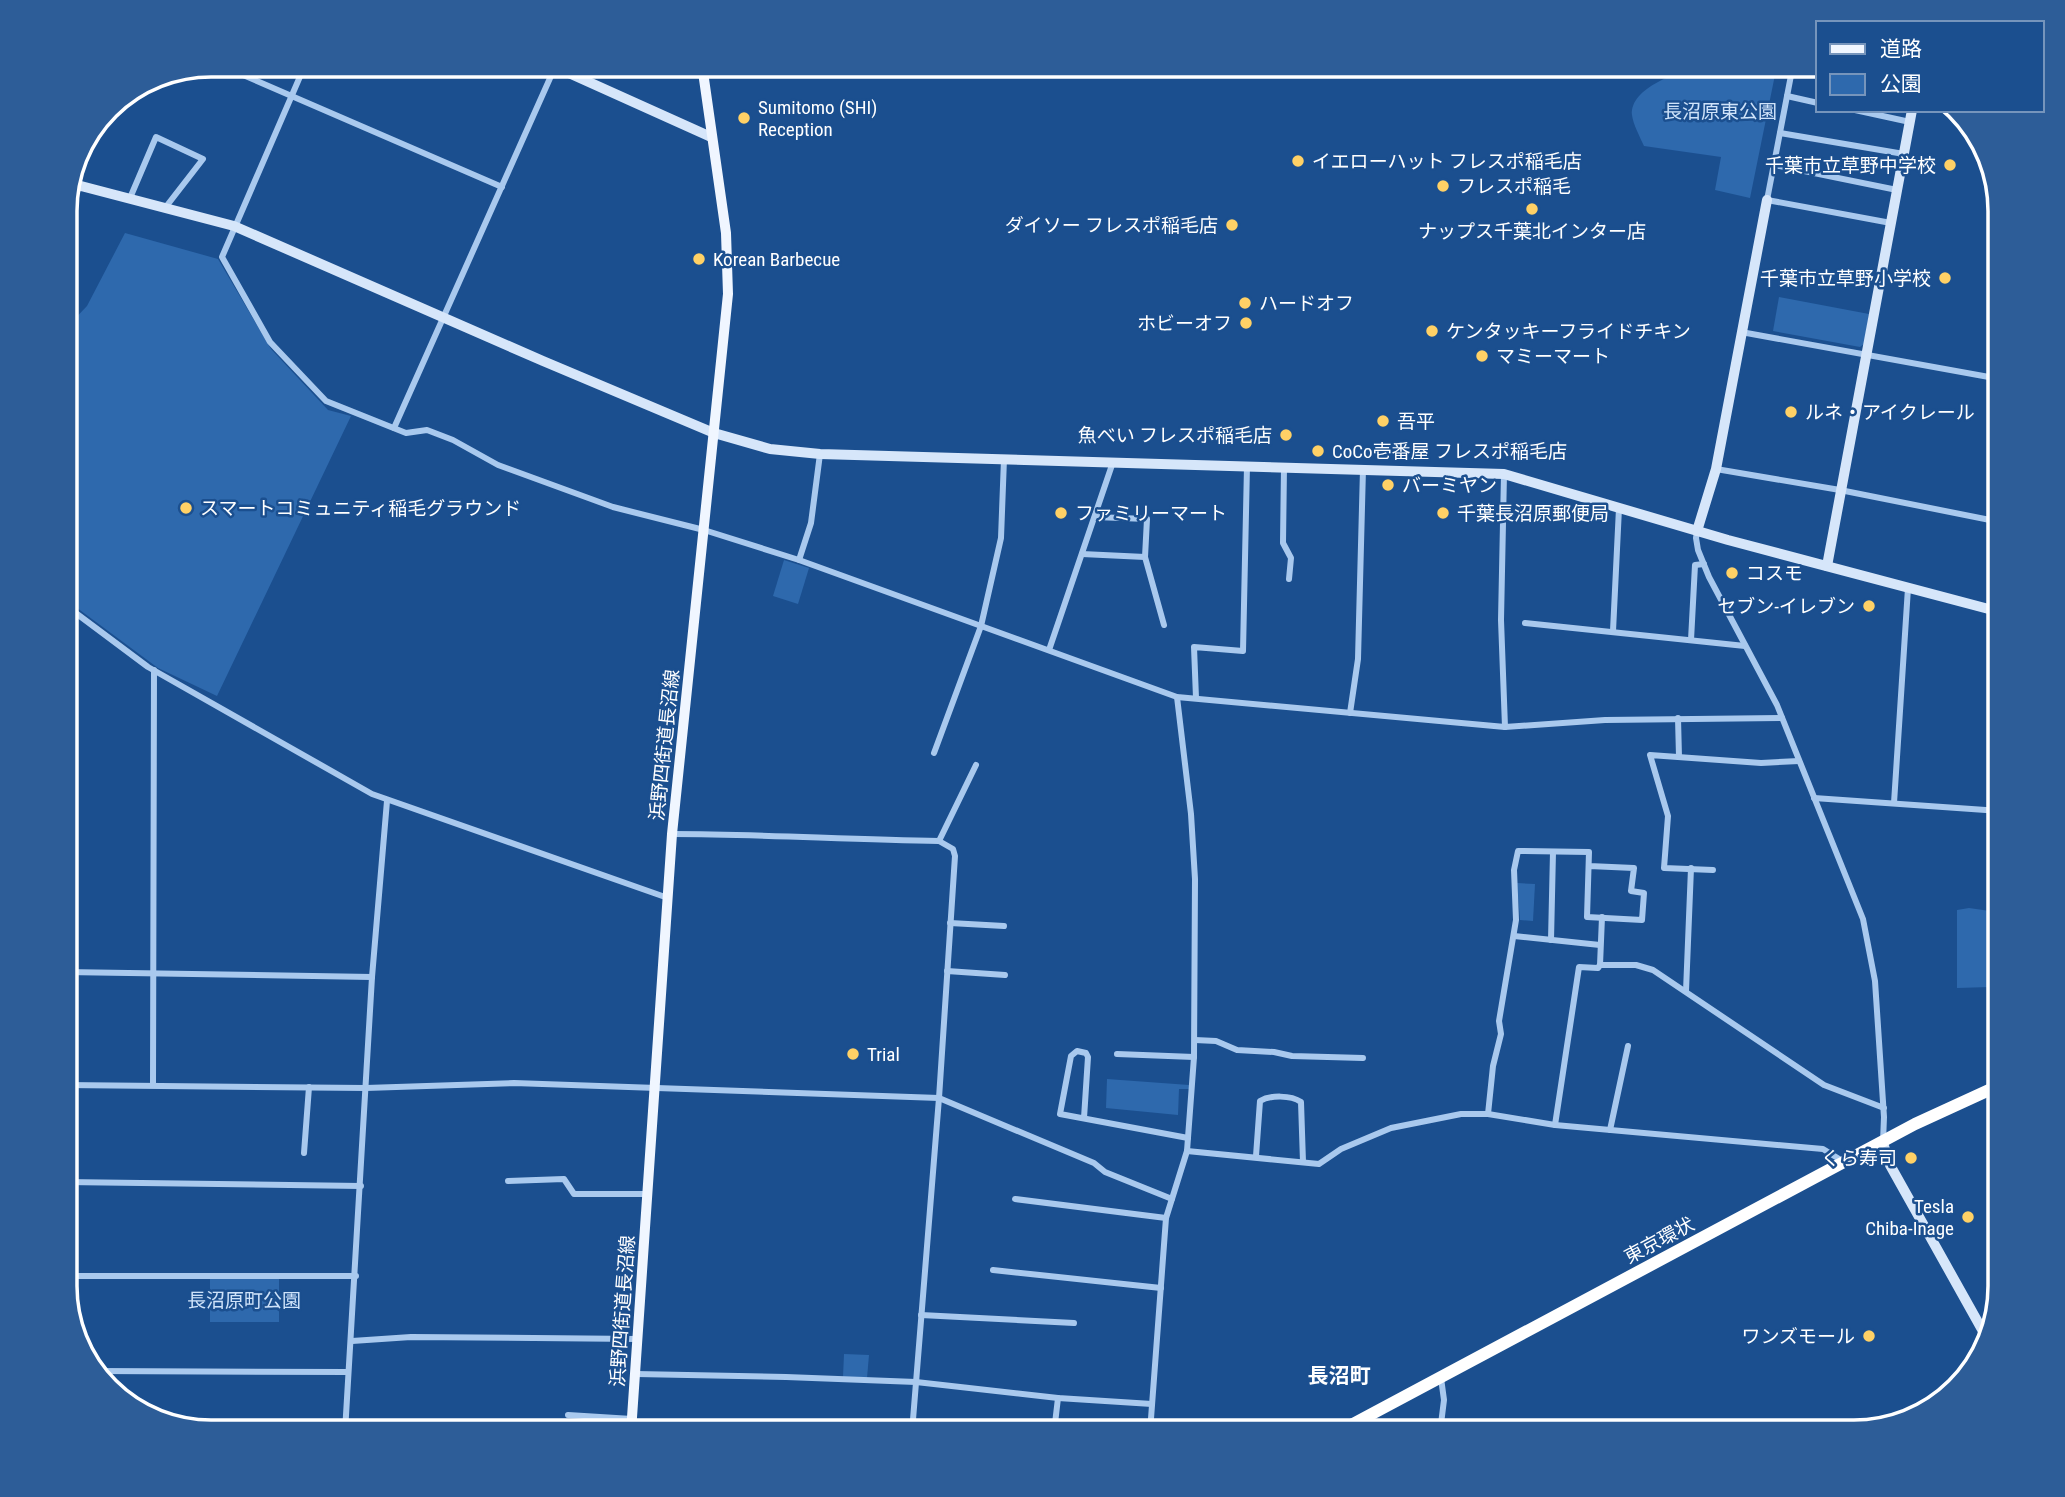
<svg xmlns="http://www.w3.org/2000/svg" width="2065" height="1497" font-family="'Roboto Condensed','Noto Sans JP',sans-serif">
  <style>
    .green { fill: #2e69ad }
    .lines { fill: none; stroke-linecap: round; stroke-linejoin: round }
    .street { stroke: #a9c9ee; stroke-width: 6 }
    .secondary { stroke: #d6e6fa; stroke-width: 10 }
    .primary { stroke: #f0f6ff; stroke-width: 10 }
    .highway { stroke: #fff; stroke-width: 12 }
    .poi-dot { fill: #ffd166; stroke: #1b4f8f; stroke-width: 2.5 }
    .labels { text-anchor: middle; stroke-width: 5; stroke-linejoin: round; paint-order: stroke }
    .poi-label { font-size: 19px; fill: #fff; stroke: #1b4f8f; text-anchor: start }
    .park-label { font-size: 19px; fill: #cfe3fa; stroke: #1b4f8f }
    .street-label { font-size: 19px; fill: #fff; stroke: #1b4f8f }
    .neighbourhood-label { font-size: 21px; font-weight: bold; fill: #fff; stroke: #1b4f8f }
    .rim { fill: none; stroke: #fff; stroke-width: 3.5 }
  </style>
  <rect width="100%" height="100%" fill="#1b4f8f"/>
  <g class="green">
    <path d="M1699 65H1777L1750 198 1715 190 1721 157 1644 146C1640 137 1633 124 1632 115 1630 87 1679 73 1699 65Z"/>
    <polygon points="125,233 218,259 271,349 328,410 351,416 217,696 158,668 65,599 65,329 87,306"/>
    <polygon points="1779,297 1869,314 1864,344 1860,347 1773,331"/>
    <polygon points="784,560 809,568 798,604 773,596"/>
    <polygon points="1517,883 1535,884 1533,921 1520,920"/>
    <polygon points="1969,908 1990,911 1990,987 1957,988 1957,910"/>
    <polygon points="1107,1079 1189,1085 1189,1089 1179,1089 1178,1115 1106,1108"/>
    <rect x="210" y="1279" width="69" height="43"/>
    <polygon points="844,1354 869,1355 867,1378 843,1377"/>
  </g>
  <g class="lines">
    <g class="street">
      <polyline points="220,65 502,187"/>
      <polyline points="305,65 222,257 270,342 326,401 406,433 427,430 453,440 498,465 613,507 704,530 799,560 1177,697 1505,727 1605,720 1782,718"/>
      <polyline points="1793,65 1767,200 1891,223"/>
      <polyline points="1806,65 1818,67"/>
      <polyline points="1787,96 1818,103"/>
      <polyline points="1855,110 1910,122"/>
      <polyline points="1780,133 1904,154"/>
      <polyline points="1774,165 1897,190"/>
      <polyline points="130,198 156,137 203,159 165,208"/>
      <polyline points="1741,332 2000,379"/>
      <polyline points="394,428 555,67"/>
      <polyline points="1284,467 1283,543 1291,558 1289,579"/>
      <polyline points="1716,469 1840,490 2000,522"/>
      <polyline points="1504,474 1501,620 1505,727"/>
      <polyline points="1095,517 1147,519 1145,557 1164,625"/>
      <polyline points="1697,531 1696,538 1698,550 1709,577 1777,705 1863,919 1875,981 1884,1117 1883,1142"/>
      <polyline points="1082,554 1145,557"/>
      <polyline points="799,560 811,523 820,454"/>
      <polyline points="65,605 148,667 372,794 668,898"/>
      <polyline points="1525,623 1745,646"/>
      <polyline points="1613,631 1619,508"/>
      <polyline points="1691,640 1695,565 1704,564"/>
      <polyline points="1049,650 1113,462"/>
      <polyline points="1196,698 1194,647 1243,651 1247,466"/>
      <polyline points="1350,713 1358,659 1363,469"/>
      <polyline points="1678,718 1679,757"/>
      <polyline points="934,753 981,626 1001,538 1004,459"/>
      <polyline points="1814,798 2000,811"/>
      <polyline points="1894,803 1908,588"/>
      <path d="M672 834C762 834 850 840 939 841L976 765"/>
      <polyline points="1713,870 1664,868 1668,816 1650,755 1761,763 1799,761"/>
      <polyline points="950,923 1004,926"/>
      <polyline points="1514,936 1600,945"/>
      <polyline points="1551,940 1553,852"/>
      <polyline points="1600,965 1602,917"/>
      <polyline points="947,971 1005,975"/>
      <polyline points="65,972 372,977"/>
      <polyline points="1686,991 1691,868"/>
      <polyline points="1195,1040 1216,1041 1237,1050 1274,1052 1292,1056 1363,1058"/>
      <polyline points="1117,1054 1194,1057"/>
      <polyline points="65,1085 366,1088 514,1083 939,1098 1094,1163 1105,1172 1172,1199"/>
      <polyline points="153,1085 154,670"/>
      <polyline points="1488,1114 1493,1066 1501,1034 1499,1021 1516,920 1514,870 1518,851 1589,852 1587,917 1642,920 1644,893 1631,891 1634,868 1589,866"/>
      <polyline points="1084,1118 1088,1057 1086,1053 1077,1051 1071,1056 1060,1114 1188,1138"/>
      <polyline points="1555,1125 1579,967 1598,968 1600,965 1636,965 1653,970 1824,1085 1884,1108"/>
      <polyline points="1610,1130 1628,1046"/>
      <polyline points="1187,1151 1319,1164 1341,1149 1391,1128 1461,1114 1488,1114 1555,1125 1823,1149 1844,1162"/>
      <polyline points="304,1153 309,1087"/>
      <path d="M1256 1156 1260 1101C1270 1095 1291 1095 1301 1102L1303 1162"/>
      <polyline points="508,1181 564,1179 574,1194 648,1194"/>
      <polyline points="65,1182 361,1186"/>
      <polyline points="1015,1199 1166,1218"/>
      <polyline points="993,1270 1161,1288"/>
      <polyline points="65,1276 356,1276"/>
      <polyline points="921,1315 1074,1323"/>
      <polyline points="352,1341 411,1337 638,1339"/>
      <polyline points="95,1371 348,1372"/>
      <polyline points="636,1374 786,1377 916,1382 1058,1398 1152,1404"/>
      <polyline points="568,1415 632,1419"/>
      <polyline points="345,1432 372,977 387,801"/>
      <polyline points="912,1432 939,1098 955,856 953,849 939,841"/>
      <polyline points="1054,1432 1058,1398"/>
      <polyline points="1150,1432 1166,1218 1187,1151 1194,1057 1195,879 1191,814 1177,697"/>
      <polyline points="1440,1432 1444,1400 1441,1378"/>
    </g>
    <g class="secondary">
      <polyline points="551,65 711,137"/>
      <polyline points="69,187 81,186 234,226 543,361 714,433 770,449 820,454 1504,474 1728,540 2000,612"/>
      <polyline points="1697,531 1716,469 1767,200"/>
      <polyline points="1827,566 1912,110"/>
      <polyline points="1883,1143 1890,1165 1984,1333"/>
    </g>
    <polyline class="primary" points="631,1432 672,834 728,294 726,233 702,65"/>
    <polyline class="highway" points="1338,1432 1915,1124 2000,1085"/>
  </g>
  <g class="poi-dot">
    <circle cx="744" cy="118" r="7"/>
    <circle cx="1298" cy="161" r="7"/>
    <circle cx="1950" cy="165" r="7"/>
    <circle cx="1443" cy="186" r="7"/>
    <circle cx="1532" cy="209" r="7"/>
    <circle cx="1232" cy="225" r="7"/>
    <circle cx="699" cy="259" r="7"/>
    <circle cx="1945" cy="278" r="7"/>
    <circle cx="1245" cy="303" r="7"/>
    <circle cx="1246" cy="323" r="7"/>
    <circle cx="1432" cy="331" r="7"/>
    <circle cx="1482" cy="356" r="7"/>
    <circle cx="1791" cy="412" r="7"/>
    <circle cx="1383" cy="421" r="7"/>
    <circle cx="1286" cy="435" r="7"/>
    <circle cx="1318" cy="451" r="7"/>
    <circle cx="1388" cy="485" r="7"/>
    <circle cx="186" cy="508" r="7"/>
    <circle cx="1061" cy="513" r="7"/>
    <circle cx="1443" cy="513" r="7"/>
    <circle cx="1732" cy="573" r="7"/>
    <circle cx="1869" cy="606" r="7"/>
    <circle cx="853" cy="1054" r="7"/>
    <circle cx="1911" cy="1158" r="7"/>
    <circle cx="1968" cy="1217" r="7"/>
    <circle cx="1869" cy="1336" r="7"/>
  </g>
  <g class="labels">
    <g class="poi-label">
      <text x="758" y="114">Sumitomo (SHI)<tspan x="758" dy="22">Reception</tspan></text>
      <text x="1312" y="168">イエローハット フレスポ稲毛店</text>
      <text x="1936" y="172" text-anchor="end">千葉市立草野中学校</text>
      <text x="1457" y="193">フレスポ稲毛</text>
      <text x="1218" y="232" text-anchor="end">ダイソー フレスポ稲毛店</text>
      <text x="1532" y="238" text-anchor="middle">ナップス千葉北インター店</text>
      <text x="713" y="266">Korean Barbecue</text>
      <text x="1931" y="285" text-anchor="end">千葉市立草野小学校</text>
      <text x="1259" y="310">ハードオフ</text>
      <text x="1232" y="330" text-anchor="end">ホビーオフ</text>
      <text x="1446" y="338">ケンタッキーフライドチキン</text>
      <text x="1496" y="363">マミーマート</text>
      <text x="1805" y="419">ルネ・アイクレール</text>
      <text x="1397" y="428">吾平</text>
      <text x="1272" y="442" text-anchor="end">魚べい フレスポ稲毛店</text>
      <text x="1332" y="458">CoCo壱番屋 フレスポ稲毛店</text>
      <text x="1402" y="492">バーミヤン</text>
      <text x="200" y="515">スマートコミュニティ稲毛グラウンド</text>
      <text x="1075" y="520">ファミリーマート</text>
      <text x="1457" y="520">千葉長沼原郵便局</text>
      <text x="1746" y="580">コスモ</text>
      <text x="1855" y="613" text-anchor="end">セブン-イレブン</text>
      <text x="867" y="1061">Trial</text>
      <text x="1897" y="1165" text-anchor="end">くら寿司</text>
      <text x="1954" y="1213" text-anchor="end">Tesla<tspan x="1954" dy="22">Chiba-Inage</tspan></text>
      <text x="1855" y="1343" text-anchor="end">ワンズモール</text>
    </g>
    <g class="park-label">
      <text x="1720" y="118">長沼原東公園</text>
      <text x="244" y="1307">長沼原町公園</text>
    </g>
    <g class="street-label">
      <text transform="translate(664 745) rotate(-84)" y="7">浜野四街道長沼線</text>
      <text transform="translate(1659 1240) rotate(-28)" y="7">東京環状</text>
      <text transform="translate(622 1311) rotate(-86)" y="7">浜野四街道長沼線</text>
    </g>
    <g class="neighbourhood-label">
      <text x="1339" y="1383">長沼町</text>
    </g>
  </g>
  <path d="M0 0H2065V1497H0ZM211 77H1854A134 134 0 0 1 1988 211V1286A134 134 0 0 1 1854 1420H211A134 134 0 0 1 77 1286V211A134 134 0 0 1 211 77Z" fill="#2d5d98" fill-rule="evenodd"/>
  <path class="rim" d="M211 77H1854A134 134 0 0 1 1988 211V1286A134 134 0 0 1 1854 1420H211A134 134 0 0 1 77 1286V211A134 134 0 0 1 211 77Z"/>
  <rect x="1816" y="21" width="228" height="91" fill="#1b4f8f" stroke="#7695bc" stroke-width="2"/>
  <rect x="1830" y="44" width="35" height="10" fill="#f0f6ff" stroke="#7695bc" stroke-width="2"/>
  <text x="1880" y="56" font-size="21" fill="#ffffff">道路</text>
  <rect x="1830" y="74" width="35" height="21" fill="#2e69ad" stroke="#7695bc" stroke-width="2"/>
  <text x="1880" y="91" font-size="21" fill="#ffffff">公園</text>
</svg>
